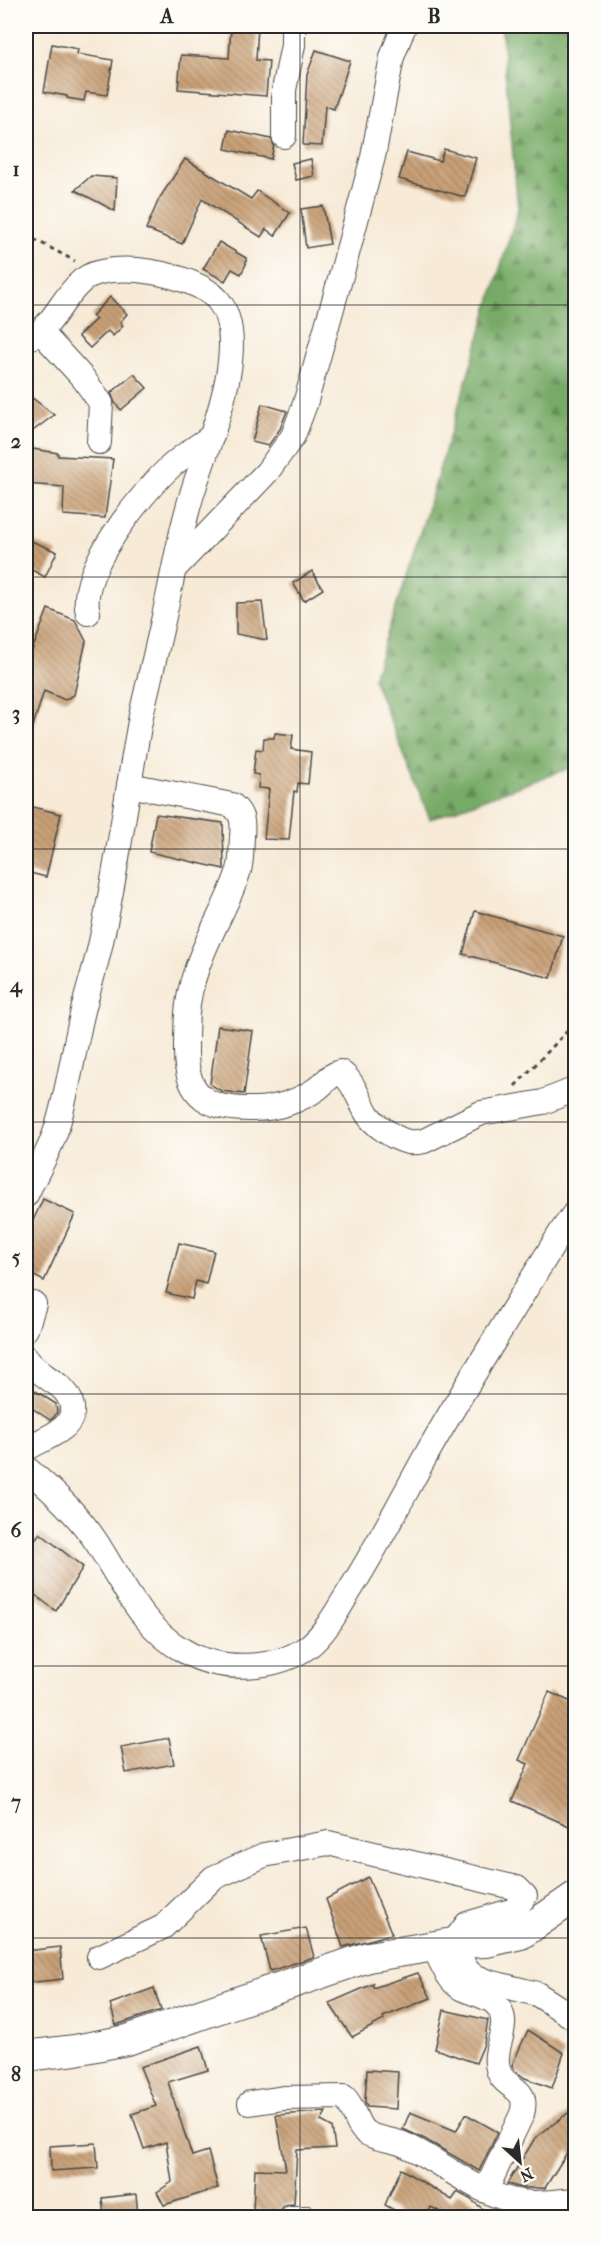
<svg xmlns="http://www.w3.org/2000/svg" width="601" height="2243" font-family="'IM FELL French Canon',serif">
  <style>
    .forest { fill: url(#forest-firs); stroke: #516a48; stroke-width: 1.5 }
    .building { fill: url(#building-back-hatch) }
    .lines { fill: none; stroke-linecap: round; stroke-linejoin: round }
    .minor-casing { stroke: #4a4845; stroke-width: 26 }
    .major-casing { stroke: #4a4845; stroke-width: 32 }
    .path { stroke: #4a4845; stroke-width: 3; stroke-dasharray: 4.5 4.5; stroke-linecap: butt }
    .minor { stroke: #fff; stroke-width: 24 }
    .major { stroke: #fff; stroke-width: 30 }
    .grid { fill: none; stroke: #2b2b2b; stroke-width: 1.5; stroke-opacity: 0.55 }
    .neatline { fill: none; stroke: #2b2b2b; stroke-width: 2 }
    .grid-label { font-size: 20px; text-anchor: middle; font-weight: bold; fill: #2b2b2b }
  </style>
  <defs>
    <pattern id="forest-firs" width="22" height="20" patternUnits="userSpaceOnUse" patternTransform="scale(1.5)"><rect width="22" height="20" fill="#7a6"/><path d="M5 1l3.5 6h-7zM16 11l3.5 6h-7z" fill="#628b54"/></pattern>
    <pattern id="building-back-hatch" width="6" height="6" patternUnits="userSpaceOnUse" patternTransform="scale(1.5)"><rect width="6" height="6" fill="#c9a077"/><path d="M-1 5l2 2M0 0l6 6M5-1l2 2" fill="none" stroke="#a38362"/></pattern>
  </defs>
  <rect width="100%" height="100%" fill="#fdfcf7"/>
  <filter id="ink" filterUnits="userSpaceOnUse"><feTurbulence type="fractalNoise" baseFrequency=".0167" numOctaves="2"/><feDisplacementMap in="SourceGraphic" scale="12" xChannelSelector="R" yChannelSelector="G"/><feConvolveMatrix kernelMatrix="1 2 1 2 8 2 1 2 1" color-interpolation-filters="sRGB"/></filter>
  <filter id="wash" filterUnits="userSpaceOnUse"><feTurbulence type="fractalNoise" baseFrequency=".008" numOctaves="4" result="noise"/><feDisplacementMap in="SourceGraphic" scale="24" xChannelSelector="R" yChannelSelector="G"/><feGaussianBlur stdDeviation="1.35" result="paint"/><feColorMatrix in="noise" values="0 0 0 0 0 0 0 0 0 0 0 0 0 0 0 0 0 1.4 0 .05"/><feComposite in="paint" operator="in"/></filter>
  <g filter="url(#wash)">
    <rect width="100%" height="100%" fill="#f7ead7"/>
    <polygon class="forest" points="501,26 575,26 575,766 430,819 373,678 425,517 518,209"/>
    <g id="blocks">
      <g class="building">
        <polygon points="231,26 258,26 256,60 269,61 266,96 178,89 181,55 229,58"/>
        <polygon points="52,44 78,49 77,54 113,60 107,95 86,92 84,101 67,98 67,96 44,92"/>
        <polygon points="316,50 350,61 334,109 325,106 322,146 303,145 307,75"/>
        <polygon points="229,130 271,139 274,145 271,159 225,149"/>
        <polygon points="444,149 476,158 465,197 399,179 407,152 440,161"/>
        <polygon points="185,159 251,199 257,191 290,213 275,236 266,229 261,237 202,199 182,244 146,229 159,199"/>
        <polygon points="311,159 314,176 296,180 292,163"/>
        <polygon points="91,176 117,178 115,211 75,190"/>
        <polygon points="323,206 330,244 306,248 301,209"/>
        <polygon points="219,242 246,258 246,264 241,274 232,269 225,281 203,269"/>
        <polygon points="110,297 127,314 120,322 123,326 113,336 108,331 90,348 78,336 96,319 92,316"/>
        <polygon points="134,374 147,388 121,410 115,403 111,393"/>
        <polygon points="26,393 54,415 26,436"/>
        <polygon points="262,404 287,411 280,429 268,446 252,442"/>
        <polygon points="26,448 58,453 58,456 113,459 105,518 63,515 64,487 26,484"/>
        <polygon points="29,540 57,552 45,577 26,567 26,551"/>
        <polygon points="312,571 323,589 304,601 293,583"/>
        <polygon points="262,602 267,640 236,634 236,603"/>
        <polygon points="48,609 75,620 86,641 74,695 65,700 44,691 29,739 26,739 26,666"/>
        <polygon points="275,733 293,735 291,749 311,752 308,784 298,783 297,792 294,791 289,840 264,839 269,789 258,788 259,775 253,774 256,749 263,750 264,738 274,738"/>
        <polygon points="29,806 61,814 46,877 26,872 26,821"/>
        <polygon points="156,814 223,823 224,869 149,852"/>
        <polygon points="475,911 563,936 551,978 463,954"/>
        <polygon points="218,1026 253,1031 244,1094 221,1091 210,1084"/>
        <polygon points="43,1199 75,1214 44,1281 26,1272 26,1236"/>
        <polygon points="179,1243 214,1251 206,1284 196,1281 192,1299 166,1293"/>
        <polygon points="26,1385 56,1404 57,1412 54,1417 50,1420 26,1404"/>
        <polygon points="40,1533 83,1567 56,1611 26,1588 26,1551"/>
        <polygon points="549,1692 576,1704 576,1829 512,1801 528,1764 519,1760"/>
        <polygon points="169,1738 174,1764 126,1773 121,1747"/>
        <polygon points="368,1877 392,1934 343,1947 326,1899"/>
        <polygon points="306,1928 314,1957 270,1971 261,1936"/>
        <polygon points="60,1947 63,1979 26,1983 26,1951"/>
        <polygon points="418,1973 431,1998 383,2017 384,2020 352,2037 329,2003 373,1984 373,1988"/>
        <polygon points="154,1988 161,2010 116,2025 110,2004"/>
        <polygon points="444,2010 488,2020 484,2044 476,2063 435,2049"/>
        <polygon points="528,2030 564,2053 552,2088 525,2078 515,2071 512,2065"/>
        <polygon points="201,2046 208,2070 168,2082 192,2156 208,2151 218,2188 164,2205 157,2192 172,2182 166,2142 144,2149 132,2114 156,2106 140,2067"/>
        <polygon points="367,2070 398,2072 396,2109 367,2107 365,2102"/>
        <polygon points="576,2107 576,2158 568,2151 545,2188 522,2188 507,2184 535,2138"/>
        <polygon points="326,2112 321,2121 332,2127 335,2148 297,2150 294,2204 284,2205 279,2211 253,2209 255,2169 286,2170 276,2115"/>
        <polygon points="410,2112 456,2131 466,2114 498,2132 479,2171 425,2139 403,2129"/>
        <polygon points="96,2143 98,2168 51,2171 50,2146"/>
        <polygon points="401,2169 452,2200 457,2193 459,2193 470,2199 493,2217 450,2217 431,2207 426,2217 406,2217 385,2205"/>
        <polygon points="136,2194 138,2217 104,2217 102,2198"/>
      </g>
    </g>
  </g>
  <g filter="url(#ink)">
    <use href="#blocks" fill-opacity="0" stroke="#4a4845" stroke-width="1.5"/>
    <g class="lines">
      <g class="minor-casing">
        <g id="minor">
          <polyline points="284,136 284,90 293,45 293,26"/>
          <polyline points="41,332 83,378 101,403 99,442"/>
          <path d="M26 334 34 336C53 325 64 295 83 280 110 258 194 274 217 299 251 338 214 428 200 470 182 519 174 571 163 621 156 653 148 684 141 716 127 790 118 864 102 937 97 963 88 989 82 1015 73 1053 68 1091 57 1127 50 1151 36 1173 26 1195"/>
          <polyline points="175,568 267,472 293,436 305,404 344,265 373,157 392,57 404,26"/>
          <path d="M88 613C77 572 139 497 167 470 180 457 197 447 212 436"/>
          <path d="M129 785 232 805C244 815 243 824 242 838 241 848 242 860 239 870 228 905 207 936 196 971 186 1000 186 1021 186 1052 186 1098 210 1110 254 1109 276 1109 300 1101 318 1088 326 1082 329 1075 340 1072 354 1080 359 1102 368 1115 374 1124 384 1130 393 1136 405 1142 411 1144 424 1141L481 1113 543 1102 576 1089"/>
          <polyline points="26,1329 34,1304"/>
          <path d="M26 1358C34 1370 46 1376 58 1385 72 1395 79 1415 63 1428 52 1437 37 1442 26 1449"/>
          <path d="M26 1468C52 1490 78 1514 97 1543 122 1582 142 1628 184 1651 219 1672 276 1671 309 1646 325 1633 336 1613 347 1595 375 1551 399 1504 425 1457 468 1381 515 1307 561 1232L576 1211"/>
          <path d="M433 1945C440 1959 447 1980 461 1988 471 1993 487 1996 495 2003 515 2024 491 2046 498 2069 504 2091 530 2085 522 2114L486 2190"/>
          <polyline points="99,1957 163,1927 213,1878 264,1855 328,1843 517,1888 525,1896 514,1910 467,1924 453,1943 466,1969 472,1975 489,1982 537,1994 576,2019"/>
          <path d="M250 2103 284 2098 344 2097C355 2107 355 2124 365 2132 376 2140 393 2139 405 2145 441 2161 473 2191 511 2200 533 2206 554 2201 576 2200"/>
          <polyline points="291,2218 307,2218"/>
        </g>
      </g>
      <g class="major-casing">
        <polyline id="major" points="26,2056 75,2050 127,2040 368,1957 453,1943 487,1942 521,1934 576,1896"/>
      </g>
      <g class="path">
        <polyline points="26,235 75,261"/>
        <polyline points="515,1086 576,1022"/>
      </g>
      <use href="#minor" class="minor"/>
      <use href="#major" class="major"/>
    </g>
  </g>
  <path class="grid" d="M300 26V2218M26 305H576M26 577H576M26 849H576M26 1122H576M26 1394H576M26 1666H576M26 1938H576"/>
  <rect width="601" height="2243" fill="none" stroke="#fdfcf7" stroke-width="66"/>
  <g transform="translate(520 2162) rotate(153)" stroke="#fdfcf7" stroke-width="4.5" paint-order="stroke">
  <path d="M0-4.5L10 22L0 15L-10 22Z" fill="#2b2b2b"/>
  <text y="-9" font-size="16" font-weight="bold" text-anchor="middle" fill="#2b2b2b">N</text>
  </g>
  <rect x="33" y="33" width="535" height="2177" class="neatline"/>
  <g class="grid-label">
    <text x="167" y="23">A</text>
    <text x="434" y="23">B</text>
    <text x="16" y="176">1</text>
    <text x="16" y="448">2</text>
    <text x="16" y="720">3</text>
    <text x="16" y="992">4</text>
    <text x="16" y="1264">5</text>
    <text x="16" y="1537">6</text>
    <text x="16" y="1809">7</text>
    <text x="16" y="2081">8</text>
  </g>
</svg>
